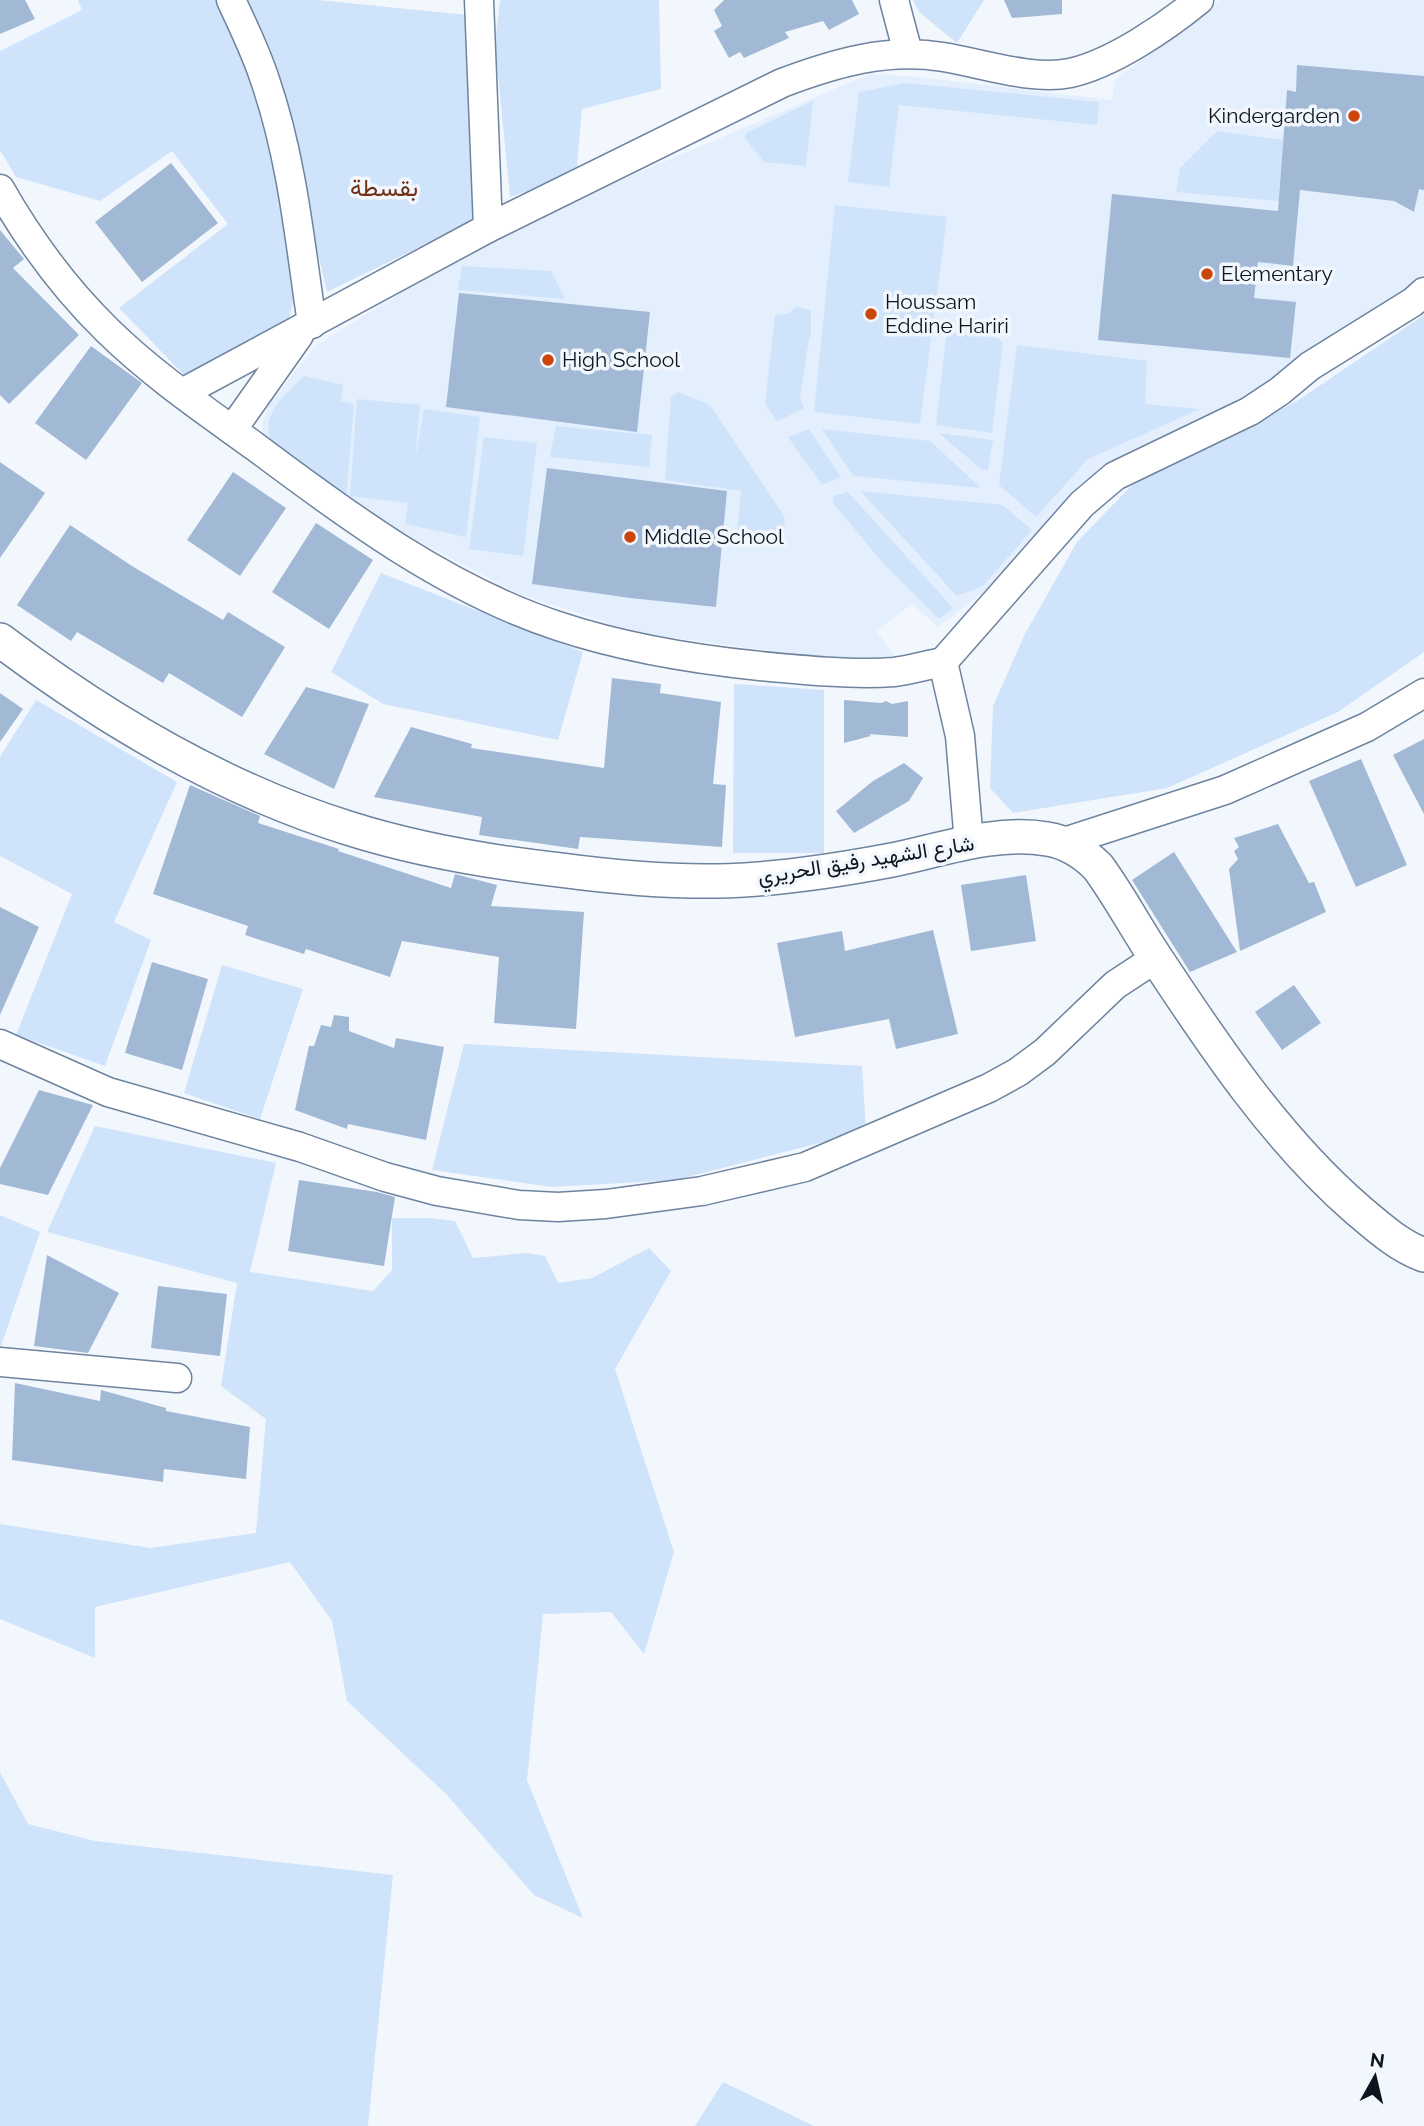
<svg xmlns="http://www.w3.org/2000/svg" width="1424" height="2126" font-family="Raleway,Vazirmatn,sans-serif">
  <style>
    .built { fill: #e4effe }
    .green { fill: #cfe3fb }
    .building { fill: #a2b9d6 }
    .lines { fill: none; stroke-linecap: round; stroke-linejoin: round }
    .minor-casing { stroke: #6d839e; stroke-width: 31 }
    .tertiary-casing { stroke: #6d839e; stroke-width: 36 }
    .minor { stroke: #fff; stroke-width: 28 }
    .tertiary { stroke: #fff; stroke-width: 33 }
    .poi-dot { fill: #cc460c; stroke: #f2f7fd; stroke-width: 2.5 }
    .labels { text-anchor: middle; stroke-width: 7; stroke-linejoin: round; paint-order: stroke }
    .poi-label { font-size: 21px; fill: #0d1620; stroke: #f2f7fd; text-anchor: start }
    .street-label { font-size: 21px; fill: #0d1620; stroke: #f2f7fd }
    .quarter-label { font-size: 24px; fill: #712f18; stroke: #f2f7fd }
  </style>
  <rect width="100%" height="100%" fill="#f2f7fd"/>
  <polygon class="built" points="1220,0 1424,0 1424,282 1301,364 1160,444 1098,473 985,591 938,627 912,604 876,631 895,656 835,659 638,633 517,593 345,503 266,442 262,425 268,406 315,346 457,258 614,183 870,74 920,77 1112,100 1115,80"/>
  <g class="green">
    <polygon points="78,0 216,0 236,39 268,121 294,296 289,320 186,377 119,308 228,224 172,151 100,201 16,177 0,150 0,51 82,10"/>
    <polygon points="244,0 318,0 467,15 475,220 327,292 275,71"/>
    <polygon points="500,0 659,0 661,89 582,109 576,175 510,197 495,44"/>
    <polygon points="913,0 984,0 957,43 919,12"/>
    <polygon points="905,83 1099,102 1097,125 899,105 889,187 848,182 859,92"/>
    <polygon points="813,101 806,166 764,162 745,138 746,133"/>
    <polygon points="1217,131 1283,140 1279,201 1176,192 1180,168"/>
    <polygon points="835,205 947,217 920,424 814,412"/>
    <polygon points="462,266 551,271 565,299 458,290"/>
    <polygon points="797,307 811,310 811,336 809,339 800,396 804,409 777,421 765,404 775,315 787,314"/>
    <polygon points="1424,315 1424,652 1338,712 1167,788 1013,813 990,788 993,706 1025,634 1077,542 1134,483 1297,401"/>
    <polygon points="952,333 998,338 1003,343 992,433 936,425 946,336"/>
    <polygon points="1017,345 1147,361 1145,404 1200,409 1088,459 1036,517 999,485"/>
    <path d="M304 376 343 385 341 401 354 404 346 501 271 441C260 413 286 395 304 376Z"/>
    <polygon points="678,392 710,405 784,516 785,537 737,532 741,491 665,480 671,397"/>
    <polygon points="357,399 420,405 415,460 424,409 480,417 466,537 405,524 408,503 350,496"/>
    <polygon points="556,426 652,435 649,467 550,457"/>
    <polygon points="809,429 841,477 822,485 788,437"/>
    <polygon points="822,429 930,441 981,488 853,476"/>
    <polygon points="939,433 993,440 988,470 982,470"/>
    <polygon points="484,437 537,443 523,556 469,549"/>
    <polygon points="860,491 1003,505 1032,530 983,586 957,596"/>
    <polygon points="848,492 953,608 939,619 881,561 834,504 833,496"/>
    <polygon points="381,573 583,652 558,740 383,704 331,672"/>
    <polygon points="734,684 824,690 824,853 733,853"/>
    <polygon points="36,700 177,782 114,922 151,940 105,1066 16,1035 72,894 0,856 0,757"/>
    <polygon points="222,965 303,989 260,1119 184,1093"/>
    <polygon points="464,1044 862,1066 866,1131 676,1180 552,1187 432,1170"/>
    <polygon points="95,1126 276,1163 250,1272 373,1291 392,1270 392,1218 431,1218 455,1221 473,1258 528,1253 545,1256 558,1283 592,1278 649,1248 671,1271 615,1369 674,1552 644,1654 611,1612 543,1614 527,1780 583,1918 534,1895 446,1794 347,1701 332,1621 290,1562 95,1607 95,1658 0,1619 0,1524 150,1548 256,1533 266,1419 221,1386 237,1283 47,1232"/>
    <polygon points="0,1215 40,1232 0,1349"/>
    <polygon points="0,1772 28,1824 95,1841 393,1875 368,2126 0,2126"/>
    <polygon points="723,2082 814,2126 695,2126"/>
  </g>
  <g class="building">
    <polygon points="0,0 25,0 35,19 0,34"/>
    <polygon points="724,0 852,0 859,14 829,30 823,21 785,32 789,38 744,58 740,52 729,58 714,31 722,26 714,10"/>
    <polygon points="1004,0 1062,0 1062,14 1012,18"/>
    <polygon points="1297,65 1424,76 1424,190 1419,189 1414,212 1394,201 1300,190 1293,266 1258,262 1254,298 1296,302 1290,358 1098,340 1112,194 1278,211 1287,90 1296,92"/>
    <polygon points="171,163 218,223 142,282 95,222"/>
    <polygon points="0,230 24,259 13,268 79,335 9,404 0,395"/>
    <polygon points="459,293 650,312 637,432 446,407"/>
    <polygon points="91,346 142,383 86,460 35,423"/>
    <polygon points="0,462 45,493 0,558"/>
    <polygon points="547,468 727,491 716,607 630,598 532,584"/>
    <polygon points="233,472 286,508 240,576 187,540"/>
    <polygon points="316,523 373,560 329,629 272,592"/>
    <polygon points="70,525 132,566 223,620 228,612 285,647 242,717 169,673 163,683 77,632 71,641 17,605"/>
    <polygon points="612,678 661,684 660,693 721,702 713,784 726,785 722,847 580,837 578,849 479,835 482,817 374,797 411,727 472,744 471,748 604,768"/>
    <polygon points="306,687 369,704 334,789 264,754"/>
    <polygon points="0,693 23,709 0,742"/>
    <polygon points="844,700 881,703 886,701 892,704 908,701 908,737 869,734 871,736 844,743"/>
    <polygon points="1424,739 1424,814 1393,755"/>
    <polygon points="1361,759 1407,865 1356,887 1309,781"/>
    <polygon points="904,763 923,778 909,801 854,833 836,811 873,781"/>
    <polygon points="190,785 260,816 258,823 339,849 338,851 451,888 455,874 497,885 491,906 584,912 576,1029 494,1023 499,957 402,941 390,977 306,949 304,954 245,935 248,926 153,894"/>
    <polygon points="1278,824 1309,883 1314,882 1326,912 1240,951 1229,869 1238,859 1234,851 1239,847 1234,838"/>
    <polygon points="1174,852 1237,952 1190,972 1132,880"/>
    <polygon points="1026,875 1036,941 971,951 961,885"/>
    <polygon points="0,907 39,927 0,1015"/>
    <polygon points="933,930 958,1034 896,1049 889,1019 795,1037 777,943 842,931 845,951"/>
    <polygon points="152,962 208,979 182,1070 125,1053"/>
    <polygon points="1294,985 1321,1023 1282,1050 1255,1012"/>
    <polygon points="334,1015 349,1017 349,1031 394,1048 396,1038 444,1047 426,1140 348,1124 347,1129 295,1110 309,1046 314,1046 321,1025 331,1027"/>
    <polygon points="39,1090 93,1105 48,1195 0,1184 0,1168"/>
    <polygon points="299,1180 377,1192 395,1197 384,1266 288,1251"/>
    <polygon points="47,1255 119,1293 88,1353 34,1346"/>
    <polygon points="158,1286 227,1294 220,1356 151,1348"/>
    <polygon points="15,1383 100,1401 101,1390 166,1408 166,1411 250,1427 246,1479 164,1469 163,1482 12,1460"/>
  </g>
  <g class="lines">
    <g class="minor-casing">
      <g id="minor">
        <path d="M231 0C243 26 256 52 265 80 292 158 300 242 312 324"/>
        <polyline points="479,0 488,228"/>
        <polyline points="894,0 908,53"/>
        <path d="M0 189C29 240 66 290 108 331 153 375 206 411 257 448 349 517 448 590 558 626 624 648 691 659 760 666 801 670 853 675 894 672 910 670 927 665 943 662L960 736 969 843"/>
        <path d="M182 393 488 228 782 83C835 63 886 48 943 57 981 63 1033 81 1070 73 1112 64 1166 27 1199 0"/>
        <polyline points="232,430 299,335"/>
        <polyline points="943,662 1082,504 1115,476 1250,411 1280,391 1310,366 1413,302 1424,292"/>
        <polyline points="1061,843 1225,790 1367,727 1424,693"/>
        <polyline points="0,1044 108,1092 300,1147 385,1177 437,1191 519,1205 558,1207 606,1204 702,1191 805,1167 989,1088 1018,1072 1045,1052 1115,985 1156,958"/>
        <polyline points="0,1362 177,1378"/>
      </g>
    </g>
    <g class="tertiary-casing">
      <path id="tertiary" d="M0 640C105 719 222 789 348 828 417 850 489 862 560 870 613 877 665 882 718 881 776 880 834 871 892 860 941 850 997 830 1047 839 1067 842 1084 853 1098 867 1120 897 1137 930 1158 961 1216 1049 1278 1141 1358 1210 1378 1227 1399 1246 1424 1255"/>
    </g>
    <use href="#minor" class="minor"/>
    <use href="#tertiary" class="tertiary"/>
  </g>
  <g class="poi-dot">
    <circle cx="1354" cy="116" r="7"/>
    <circle cx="1207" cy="274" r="7"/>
    <circle cx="871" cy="314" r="7"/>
    <circle cx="548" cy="360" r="7"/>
    <circle cx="630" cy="537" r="7"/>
  </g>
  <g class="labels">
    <g class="poi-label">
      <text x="1340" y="123" text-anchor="end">Kindergarden</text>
      <text x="1221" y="281">Elementary</text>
      <text x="885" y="309">Houssam<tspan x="885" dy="24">Eddine Hariri</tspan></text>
      <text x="562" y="367">High School</text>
      <text x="644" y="544">Middle School</text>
    </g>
    <g class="street-label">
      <text transform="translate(866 860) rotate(-9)" y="7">شارع الشهيد رفيق الحريري</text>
    </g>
    <g class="quarter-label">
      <text x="384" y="196">بقسطة</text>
    </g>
  </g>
  <g transform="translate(1375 2077) rotate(8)" stroke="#f2f7fd" stroke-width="5" paint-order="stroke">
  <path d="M0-5L12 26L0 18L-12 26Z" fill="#0d1620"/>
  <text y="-10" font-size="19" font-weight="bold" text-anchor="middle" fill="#0d1620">N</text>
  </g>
</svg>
